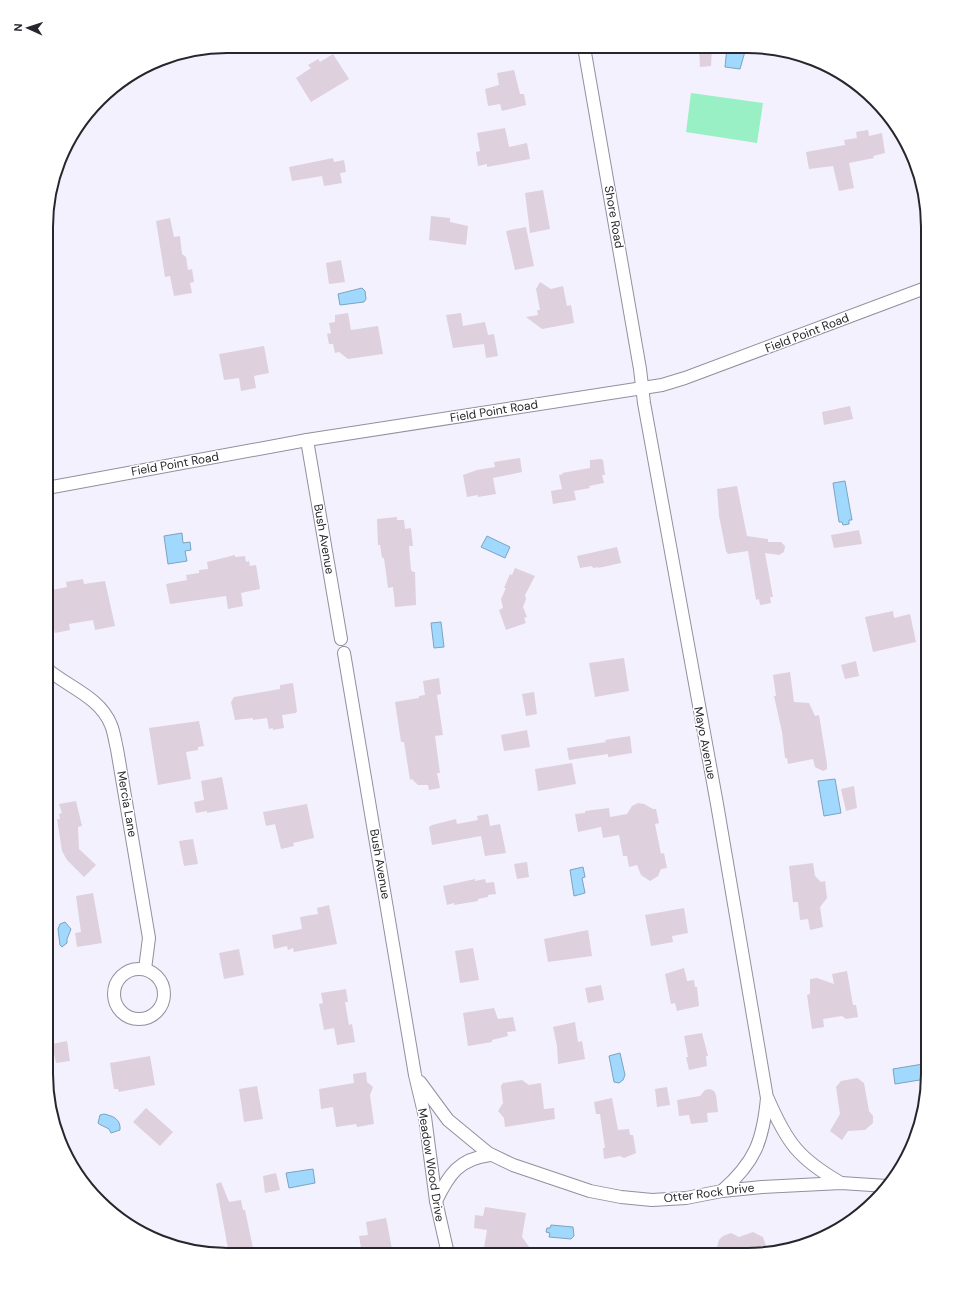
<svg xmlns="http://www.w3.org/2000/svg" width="974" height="1301" font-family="'DM Sans',sans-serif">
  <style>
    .green { fill: #98f0c4 }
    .water { fill: #a0d8fe; stroke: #7ca3bf }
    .building { fill: #ded0dc }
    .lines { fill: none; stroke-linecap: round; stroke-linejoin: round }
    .minor-casing { stroke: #938f9e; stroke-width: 14 }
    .minor { stroke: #fff; stroke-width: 12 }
    .labels { text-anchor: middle; stroke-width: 3; stroke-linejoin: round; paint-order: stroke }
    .street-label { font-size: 12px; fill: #28262c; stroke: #fff }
    .rim { fill: none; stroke: #28262c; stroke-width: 2 }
  </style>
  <rect width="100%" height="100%" fill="#f4f1fe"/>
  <polygon class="green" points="691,93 763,103 757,143 686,132"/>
  <g class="water">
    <polygon points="727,47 746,48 740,69 725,67"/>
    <polygon points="362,288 365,291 366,299 364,302 340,305 338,294"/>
    <polygon points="845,481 852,520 849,520 849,524 843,525 842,522 839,522 833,483"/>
    <polygon points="182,533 183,543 190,542 191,550 185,551 187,561 168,564 164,536"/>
    <polygon points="487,536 510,547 505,558 481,547"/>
    <polygon points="441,622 444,647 434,648 431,623"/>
    <polygon points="835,779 841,813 824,816 818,781"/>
    <polygon points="583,867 585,877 582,878 585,893 574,896 570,870"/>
    <polygon points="65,922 71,929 67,939 67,943 62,947 60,945 58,929 60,924"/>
    <polygon points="620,1053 625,1075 623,1080 619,1083 614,1082 609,1056"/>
    <polygon points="923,1064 926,1079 895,1084 893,1069"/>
    <path d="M104 1114C113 1116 121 1119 120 1130L111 1133 109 1129 99 1124 98 1123 100 1115Z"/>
    <polygon points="313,1169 315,1183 289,1188 286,1173"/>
    <polygon points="551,1225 573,1227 574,1236 571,1239 549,1237 550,1233 546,1232 547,1228 550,1228"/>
  </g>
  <g class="building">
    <polygon points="699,47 712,47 711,66 700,67"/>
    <polygon points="333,54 349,79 311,102 296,78 311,68 308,65 318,59 320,62"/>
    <polygon points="514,70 520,94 524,94 526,105 502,111 500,104 488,106 485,89 499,85 497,73"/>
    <polygon points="505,128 509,147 527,143 530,159 487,167 487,164 478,166 476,152 480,151 477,133"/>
    <polygon points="868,130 869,136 882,133 885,153 873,156 874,158 849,163 854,188 839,191 833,166 809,169 806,152 845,145 844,140 857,138 856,132"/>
    <polygon points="333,158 334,162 344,160 346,172 340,173 342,183 324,186 322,176 292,181 289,167"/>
    <polygon points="543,190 550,229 530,233 525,193"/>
    <polygon points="431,216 450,218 450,222 468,226 466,245 429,240"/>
    <polygon points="170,218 174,237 180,236 182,254 186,257 188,270 192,269 194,282 190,283 192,293 174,296 170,276 165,277 156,221"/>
    <polygon points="526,227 534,266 515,270 506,231"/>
    <polygon points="341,260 345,282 329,284 326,263"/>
    <polygon points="540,282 551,289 563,286 567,306 571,305 574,323 542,329 526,317 538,315 537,310 540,310 536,289"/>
    <polygon points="348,313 351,330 378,326 383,354 348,359 339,352 335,353 333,344 329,344 327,334 331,333 329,323 335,322 335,315"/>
    <polygon points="461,313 463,326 485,322 488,335 494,334 498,356 486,358 484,344 453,348 446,315"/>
    <polygon points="264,346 269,373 254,376 256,388 241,391 239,378 224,380 219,354"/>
    <polygon points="850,406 853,419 824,425 822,412"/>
    <polygon points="520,458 522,472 493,478 496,494 478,497 478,495 467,497 463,475 477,470 495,467 494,462"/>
    <polygon points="601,459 603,460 605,475 602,475 604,483 589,486 590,488 574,491 576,500 553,504 551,491 562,489 559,475 563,474 562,473 590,468 590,460"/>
    <polygon points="737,486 747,536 768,539 768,542 781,542 785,546 784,552 779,555 765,553 773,597 770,597 771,603 760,605 759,599 756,600 748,551 728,554 726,551 719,516 717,489"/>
    <polygon points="397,517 397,520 404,520 405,529 411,528 413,546 409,546 411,570 413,572 415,572 416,605 395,607 393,587 388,588 384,558 382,558 380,545 378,545 377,519"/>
    <polygon points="859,530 862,544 834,548 831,535"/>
    <polygon points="617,547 621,563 598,568 598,567 593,568 592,566 580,568 577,556"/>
    <polygon points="235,555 235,557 245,556 246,562 249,561 250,566 256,565 260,589 241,593 243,606 228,609 226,596 170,604 166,584 187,580 186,575 199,573 199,570 208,569 207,562"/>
    <polygon points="515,568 535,576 525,595 526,599 523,607 527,617 524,618 526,623 506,630 499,610 503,608 501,599 506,588 504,588 510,574 512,575"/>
    <polygon points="83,579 84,584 105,581 115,626 95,630 93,620 69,624 70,630 55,633 49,609 47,610 47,591 67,587 66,582"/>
    <polygon points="893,611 894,618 910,614 916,642 873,652 865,617"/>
    <polygon points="624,658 629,691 595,697 589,663"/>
    <polygon points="856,661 859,676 845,679 841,665"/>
    <polygon points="790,672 794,702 809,703 815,716 819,715 827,764 827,769 823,771 815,767 813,759 788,764 787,758 785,758 782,732 774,696 776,696 773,675"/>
    <polygon points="439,678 441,694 437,695 443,735 435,736 440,773 437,773 440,788 429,790 428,785 418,785 412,779 410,780 404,742 401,742 395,702 419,698 419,696 425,695 423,681"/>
    <polygon points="293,683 297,711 296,713 282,715 284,728 273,730 273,728 269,729 267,718 253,720 253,718 235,720 231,702 234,697 280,689 280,685"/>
    <polygon points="534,692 537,714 526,716 522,694"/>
    <polygon points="199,721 204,746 198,747 198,750 186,752 191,779 158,785 149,728"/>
    <polygon points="527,730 530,747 504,751 501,735"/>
    <polygon points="630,736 632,753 608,757 608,754 569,760 567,748 606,742 605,740"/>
    <polygon points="572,763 576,784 538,791 535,769"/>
    <polygon points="222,777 228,809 207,813 207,811 196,813 194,802 204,800 201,781"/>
    <polygon points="854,786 857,808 846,811 841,789"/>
    <polygon points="76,801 82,826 78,827 79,849 96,865 84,877 67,860 62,851 57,819 60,819 59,814 62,813 59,804"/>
    <polygon points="638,803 644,804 653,809 656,809 659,823 655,824 661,854 664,853 667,868 661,869 658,876 650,881 641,875 637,865 629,867 627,856 623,856 619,835 603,838 601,827 578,832 575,814 585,813 585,811 609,808 610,817 627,814 632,806"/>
    <polygon points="307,804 314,838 293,843 294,846 281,849 275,824 266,826 263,812"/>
    <polygon points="488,814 490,826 500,824 506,853 485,856 481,836 432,845 429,827 432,825 456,819 457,824 478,820 477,816"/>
    <polygon points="193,839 198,864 184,866 179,841"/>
    <polygon points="527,862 529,877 517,879 514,864"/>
    <polygon points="813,863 815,876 821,882 825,881 827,898 820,907 823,927 810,930 808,919 800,920 798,902 793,902 789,866"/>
    <polygon points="475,879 475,881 485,879 486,883 494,882 496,894 488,895 488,897 478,899 478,901 454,905 454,903 447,905 443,886"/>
    <polygon points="93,893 102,943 77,947 75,933 81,932 76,896"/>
    <polygon points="329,905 337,944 294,952 293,948 288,950 287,946 274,949 272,935 302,929 300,917 318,914 317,908"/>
    <polygon points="684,908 688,933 672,936 673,942 651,946 645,915"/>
    <polygon points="588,930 592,956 548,962 544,939"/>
    <polygon points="473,948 479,980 460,983 455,951"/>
    <polygon points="239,949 244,975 224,979 219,953"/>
    <polygon points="684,968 687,981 694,980 695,987 697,987 699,1006 677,1011 675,1003 671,1004 665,974"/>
    <polygon points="847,971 853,1005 856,1005 858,1017 846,1019 842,1016 823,1019 824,1027 812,1029 807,995 810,994 810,979 817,978 834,984 832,974"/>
    <polygon points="601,985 604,1000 588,1003 585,988"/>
    <polygon points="346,989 348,1002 345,1002 349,1025 352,1024 355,1042 337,1045 334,1028 324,1030 319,1004 323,1003 321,993"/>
    <polygon points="494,1008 498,1019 513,1017 516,1031 507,1032 508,1036 492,1040 492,1042 468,1046 463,1013"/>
    <polygon points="575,1022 578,1042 582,1041 585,1059 558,1064 557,1046 553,1027"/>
    <polygon points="702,1033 708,1056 706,1056 707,1066 689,1070 686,1057 688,1057 684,1036"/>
    <polygon points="67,1041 70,1061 56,1063 52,1044"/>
    <polygon points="150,1056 155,1085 119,1092 118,1089 114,1089 110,1063"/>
    <polygon points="366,1072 367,1082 373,1087 370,1095 374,1124 357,1127 356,1124 336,1127 333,1107 321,1109 319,1089 354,1083 353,1074"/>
    <polygon points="857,1078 864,1083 869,1111 873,1116 873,1123 865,1130 848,1131 842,1140 830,1131 840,1114 836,1087 841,1081"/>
    <polygon points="522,1080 529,1085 541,1083 544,1109 554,1108 555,1119 505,1127 504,1118 498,1111 503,1103 501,1086 503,1083"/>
    <polygon points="257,1086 263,1119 244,1122 239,1089"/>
    <polygon points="667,1087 670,1105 657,1107 655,1089"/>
    <polygon points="710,1089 714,1091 716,1095 718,1112 707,1113 708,1122 691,1124 689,1115 679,1116 677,1100 700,1096 705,1090"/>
    <polygon points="612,1098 618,1130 629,1129 630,1135 633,1135 636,1153 624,1158 620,1156 604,1159 603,1148 605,1148 600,1114 596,1114 594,1102"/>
    <polygon points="146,1108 173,1132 160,1146 133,1122"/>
    <polygon points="276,1173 280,1190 265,1193 263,1176"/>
    <polygon points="221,1182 229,1202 241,1200 243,1210 245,1210 253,1248 248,1249 249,1254 229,1254 216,1184"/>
    <polygon points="485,1207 526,1213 522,1237 530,1248 521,1254 517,1254 515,1251 496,1248 495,1254 483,1254 487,1230 474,1228 475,1215 483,1216"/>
    <polygon points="386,1218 393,1254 362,1254 359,1236 368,1235 366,1222"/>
    <polygon points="753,1232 763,1237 766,1246 764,1251 748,1255 715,1255 719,1240 723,1236 731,1233 739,1237"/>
  </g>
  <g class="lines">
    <g class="minor-casing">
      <g id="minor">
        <path d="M584 47 640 369 644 403 717 804 767 1098C763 1141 755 1162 722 1191"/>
        <polyline points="307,440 341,639"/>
        <polyline points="47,488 307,440 662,385 685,378 928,287"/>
        <polyline points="344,653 415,1075 425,1117 436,1201 448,1254"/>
        <path d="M47 669C68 687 100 697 111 725 114 732 115 741 117 749L149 938 145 969"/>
        <circle cx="139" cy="994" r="25"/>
        <polyline points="420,1082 448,1120 488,1153 513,1165 590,1191 621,1197 652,1200 686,1198 722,1191 762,1187 841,1183 887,1186"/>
        <path d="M768 1099C787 1143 799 1159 841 1183"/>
        <path d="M436 1201C449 1174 459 1159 490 1155"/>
      </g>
    </g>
    <use href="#minor" class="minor"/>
  </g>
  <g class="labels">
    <g class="street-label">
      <text transform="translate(614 217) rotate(80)" y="4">Shore Road</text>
      <text transform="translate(807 333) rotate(-21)" y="4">Field Point Road</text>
      <text transform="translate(494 411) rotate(-9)" y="4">Field Point Road</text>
      <text transform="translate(175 464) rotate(-10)" y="4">Field Point Road</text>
      <text transform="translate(324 539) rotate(80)" y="4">Bush Avenue</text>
      <text transform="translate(705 743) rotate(79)" y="4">Mayo Avenue</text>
      <text transform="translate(127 804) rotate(80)" y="4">Mercia Lane</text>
      <text transform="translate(380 864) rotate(80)" y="4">Bush Avenue</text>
      <text transform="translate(431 1165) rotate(81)" y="4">Meadow Wood Drive</text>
      <text transform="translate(709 1193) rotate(-7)" y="4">Otter Rock Drive</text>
    </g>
  </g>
  <path d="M0 0H974V1301H0ZM227 53H747A174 174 0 0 1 921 227V1074A174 174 0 0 1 747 1248H227A174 174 0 0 1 53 1074V227A174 174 0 0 1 227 53Z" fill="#fff" fill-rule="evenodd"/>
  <path class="rim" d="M227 53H747A174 174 0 0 1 921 227V1074A174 174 0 0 1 747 1248H227A174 174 0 0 1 53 1074V227A174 174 0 0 1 227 53Z"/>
  <g transform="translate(28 28) rotate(273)" stroke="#ffffff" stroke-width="3" paint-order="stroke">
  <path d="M0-3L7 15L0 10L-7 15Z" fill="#28262c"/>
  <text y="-6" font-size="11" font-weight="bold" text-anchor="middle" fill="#28262c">N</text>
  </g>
</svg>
